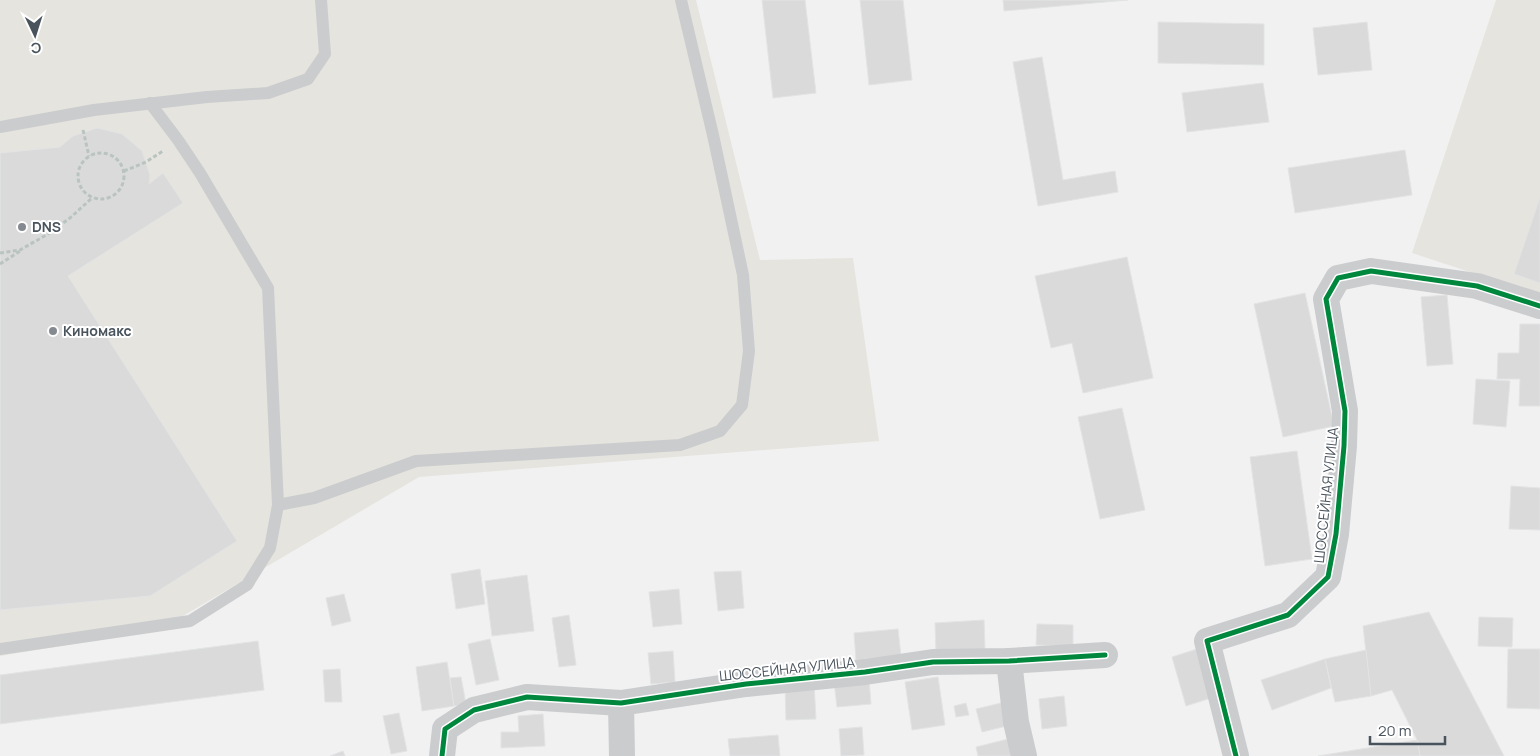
<svg xmlns="http://www.w3.org/2000/svg" width="1540" height="756" font-family="Manrope,sans-serif">
  <style>
    .commercial { fill: #e5e4df }
    .building { fill: #dadadb; stroke: #e2e3e4 }
    .lines { fill: none; stroke-linecap: round; stroke-linejoin: round }
    .path { stroke: #b9c4c1; stroke-width: 3; stroke-dasharray: 4 2.5; stroke-linecap: butt }
    .service { stroke: #cbccce; stroke-width: 12 }
    .minor { stroke: #cbccce; stroke-width: 26 }
    .cycleway-casing { stroke: #fff; stroke-width: 8 }
    .cycleway { stroke: #00873e; stroke-width: 5 }
    .poi-dot { fill: #848a90; stroke: #fff; stroke-width: 2 }
    .labels { text-anchor: middle; stroke-width: 4; stroke-linejoin: round; paint-order: stroke }
    .poi-label { font-size: 14px; font-weight: bold; fill: #49535c; stroke: #fff; text-anchor: start }
    .street-label { font-size: 14px; fill: #49535c; stroke: #fff }
  </style>
  <rect width="100%" height="100%" fill="#f1f1f1"/>
  <g class="commercial">
    <polygon points="0,0 696,0 760,260 853,258 879,441 419,477 159,630 0,656"/>
    <polygon points="1496,0 1540,0 1540,295 1412,253"/>
  </g>
  <g class="building">
    <polygon points="762,0 805,0 816,93 773,98"/>
    <polygon points="860,0 903,0 912,80 869,85"/>
    <polygon points="1003,0 1128,0 1004,11"/>
    <polygon points="1158,22 1264,24 1264,65 1158,63"/>
    <polygon points="1367,22 1372,70 1318,75 1313,28"/>
    <polygon points="1042,57 1063,180 1115,171 1118,192 1038,206 1013,62"/>
    <polygon points="1263,83 1269,122 1187,132 1182,93"/>
    <polygon points="97,128 122,134 142,151 150,175 149,184 163,173 183,203 68,276 237,541 150,596 0,610 0,153 60,147 73,136"/>
    <polygon points="1405,150 1412,195 1295,213 1288,168"/>
    <polygon points="1540,197 1540,283 1514,274"/>
    <polygon points="1127,257 1153,378 1083,393 1072,343 1051,348 1035,276"/>
    <polygon points="1305,293 1334,426 1283,437 1254,304"/>
    <polygon points="1447,295 1453,364 1427,366 1421,297"/>
    <polygon points="1520,324 1540,324 1540,406 1519,406 1520,379 1497,379 1498,353 1519,353"/>
    <polygon points="1476,379 1510,381 1506,427 1473,424"/>
    <polygon points="1122,408 1145,510 1100,519 1078,417"/>
    <polygon points="1297,451 1312,559 1265,566 1250,457"/>
    <polygon points="1511,486 1540,488 1540,530 1509,529"/>
    <polygon points="480,569 485,604 456,609 451,574"/>
    <polygon points="741,571 744,608 718,611 714,572"/>
    <polygon points="527,575 534,631 492,636 485,581"/>
    <polygon points="679,589 682,624 653,627 649,592"/>
    <polygon points="344,594 351,621 332,626 326,598"/>
    <polygon points="1429,612 1504,756 1420,756 1417,740 1392,690 1371,696 1363,626"/>
    <polygon points="569,615 576,665 559,667 552,618"/>
    <polygon points="1479,617 1513,618 1512,647 1478,646"/>
    <polygon points="984,620 985,649 936,652 935,623"/>
    <polygon points="1037,624 1073,625 1073,646 1036,645"/>
    <polygon points="898,629 901,656 856,660 854,633"/>
    <polygon points="490,639 499,680 476,685 468,644"/>
    <polygon points="258,641 264,690 0,724 0,675"/>
    <polygon points="1197,649 1211,698 1186,706 1172,657"/>
    <polygon points="1508,649 1540,649 1540,709 1507,708"/>
    <polygon points="1366,650 1371,696 1335,702 1325,659"/>
    <polygon points="673,651 675,682 651,684 648,653"/>
    <polygon points="1325,659 1331,688 1272,710 1261,680"/>
    <polygon points="447,662 454,706 422,711 416,667"/>
    <polygon points="340,669 342,702 325,702 323,670"/>
    <polygon points="461,677 466,704 454,706 450,678"/>
    <polygon points="938,677 945,725 912,730 905,682"/>
    <polygon points="869,679 871,704 837,707 834,682"/>
    <polygon points="814,683 816,719 786,720 785,684"/>
    <polygon points="1064,696 1067,726 1042,729 1039,699"/>
    <polygon points="1005,702 1011,725 982,732 976,709"/>
    <polygon points="966,703 969,715 956,717 954,706"/>
    <polygon points="399,713 407,751 391,754 383,716"/>
    <polygon points="543,714 545,746 501,748 501,732 519,732 518,716"/>
    <polygon points="862,727 864,755 841,756 839,729"/>
    <polygon points="778,735 780,756 730,756 728,739"/>
    <polygon points="1008,739 1013,756 978,756 976,747"/>
    <polygon points="1417,740 1420,756 1318,756"/>
    <polygon points="343,751 345,756 330,756"/>
  </g>
  <g class="lines">
    <g class="path">
      <polyline points="83,130 89,156"/>
      <circle cx="101" cy="176" r="23"/>
      <polyline points="124,171 146,162 163,151"/>
      <polyline points="0,253 20,250 48,234 70,218 92,198"/>
      <polyline points="0,264 20,251"/>
    </g>
    <g class="service">
      <polyline points="0,127 94,110 207,97 268,93 308,79 325,54 321,0"/>
      <polyline points="278,505 314,498 416,461 680,445 720,431 742,405 749,351 743,275 713,135 681,0"/>
      <polyline points="0,649 190,621 247,585 270,548 278,505 268,288 200,173 178,140 150,103"/>
    </g>
    <g class="minor">
      <polyline points="1009,661 1016,722 1024,756"/>
      <polyline points="621,703 622,756"/>
      <polyline points="442,756 445,729 474,710 527,697 621,703 746,684 865,672 933,662 1009,661 1105,655"/>
      <polyline points="1236,756 1207,641 1288,615 1328,577 1336,534 1344,446 1345,411 1326,299 1338,278 1371,271 1477,286 1540,306"/>
    </g>
    <g class="cycleway-casing">
      <g id="cycleway">
        <polyline points="442,756 445,729 474,710 527,697 621,703 746,684 865,672 933,662 1009,661 1105,655"/>
        <polyline points="1236,756 1207,641 1288,615 1328,577 1336,534 1344,446 1345,411 1326,299 1338,278 1371,271 1477,286 1540,306"/>
      </g>
    </g>
    <use href="#cycleway" class="cycleway"/>
  </g>
  <g class="poi-dot">
    <circle cx="22" cy="227" r="5"/>
    <circle cx="53" cy="331" r="5"/>
  </g>
  <g class="labels">
    <g class="poi-label">
      <text x="32" y="232">DNS</text>
      <text x="63" y="336">Киномакс</text>
    </g>
    <g class="street-label">
      <text transform="translate(1326 495) rotate(-84)" y="5">ШОССЕЙНАЯ УЛИЦА</text>
      <text transform="translate(787 669) rotate(-6)" y="5">ШОССЕЙНАЯ УЛИЦА</text>
    </g>
  </g>
  <g transform="translate(35 35) rotate(176)" stroke="#ffffff" stroke-width="4" paint-order="stroke">
  <path d="M0-4L9 19L0 12L-9 19Z" fill="#49535c"/>
  <text y="-8" font-size="14" font-weight="bold" text-anchor="middle" fill="#49535c">С</text>
  </g>
  <path d="M1370 736v8h75v-8" fill="none" stroke="#49535c" stroke-width="2.5"/>
  <text x="1378" y="736" font-size="15" fill="#49535c" stroke="#ffffff" stroke-width="4" paint-order="stroke">20 m</text>
</svg>
